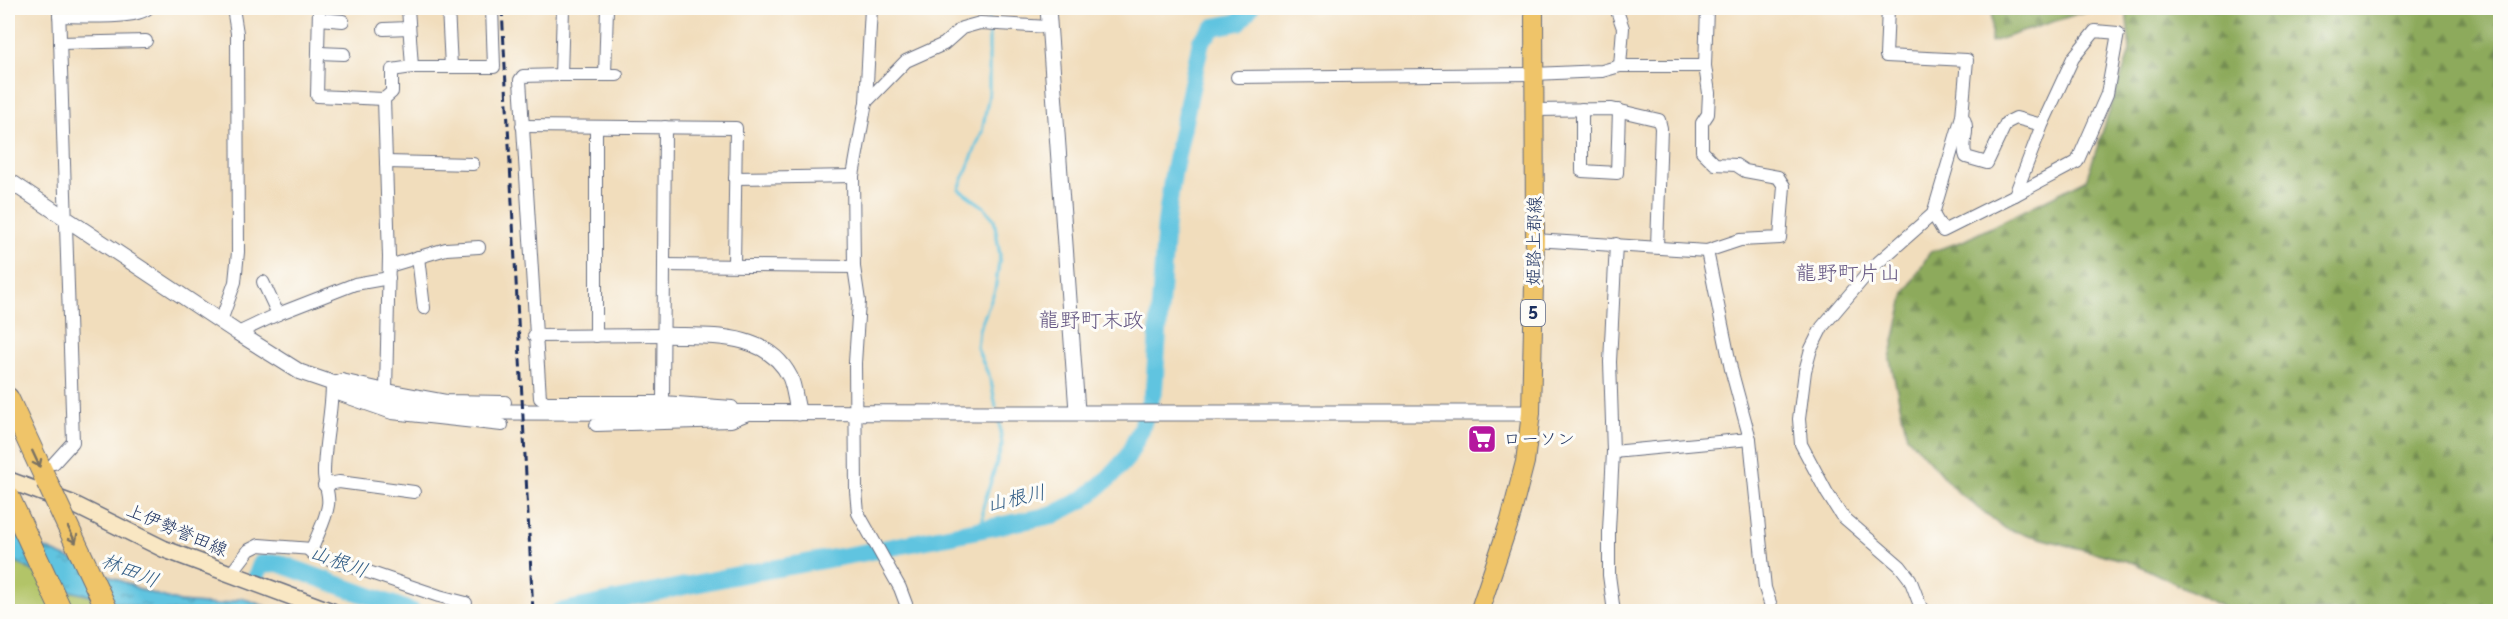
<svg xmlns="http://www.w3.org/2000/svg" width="2508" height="619" font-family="'Playpen Sans','Klee One',sans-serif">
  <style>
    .grass { fill: #b2c467; stroke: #667a62; stroke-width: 1.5 }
    .forest { fill: url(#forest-firs); stroke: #546c5d; stroke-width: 1.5 }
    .water { fill: url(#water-ripples); stroke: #3e7a9f; stroke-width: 1.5 }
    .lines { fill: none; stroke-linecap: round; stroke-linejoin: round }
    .stream { stroke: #61c4e0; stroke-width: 3 }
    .river { stroke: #61c4e0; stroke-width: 18 }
    .minor-casing { stroke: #666c7f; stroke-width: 14 }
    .tertiary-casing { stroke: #666c7f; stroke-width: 17 }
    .secondary-casing { stroke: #666c7f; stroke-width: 19 }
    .primary-casing { stroke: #666c7f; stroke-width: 20 }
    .motorway-casing { stroke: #666c7f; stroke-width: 23 }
    .minor { stroke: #fff; stroke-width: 12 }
    .tertiary { stroke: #fff; stroke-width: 15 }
    .secondary { stroke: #f9e7c3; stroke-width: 16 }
    .primary { stroke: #efc469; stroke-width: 18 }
    .motorway { stroke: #efc469; stroke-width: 21 }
    .rail { stroke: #1b2f5e; stroke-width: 3; stroke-dasharray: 9 4.5; stroke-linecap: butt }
    .motorway-bridge-casing { stroke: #666c7f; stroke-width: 23; stroke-linecap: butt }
    .motorway-bridge { stroke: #efc469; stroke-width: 21 }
    .oneway { stroke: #7a7263 }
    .labels { text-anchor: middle; stroke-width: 6; stroke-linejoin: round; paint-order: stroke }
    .shield { fill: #fdfcf7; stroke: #5f6c8c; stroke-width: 1.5 }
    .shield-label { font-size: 16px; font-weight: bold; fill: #1b2f5e }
    .street-label { font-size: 18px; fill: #1b2f5e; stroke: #fdfcf7 }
    .poi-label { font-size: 18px; fill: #1b2f5e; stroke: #fdfcf7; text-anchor: start }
    .water-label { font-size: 20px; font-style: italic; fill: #305c85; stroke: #fdfcf7 }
    .quarter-label { font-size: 21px; fill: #655783; stroke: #fdfcf7 }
  </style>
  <defs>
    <pattern id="forest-firs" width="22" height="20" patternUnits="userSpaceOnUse" patternTransform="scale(1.5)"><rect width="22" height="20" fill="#8daa5c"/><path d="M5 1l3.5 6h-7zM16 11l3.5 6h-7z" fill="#728b4f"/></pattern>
    <pattern id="water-ripples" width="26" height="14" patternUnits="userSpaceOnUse" patternTransform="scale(1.5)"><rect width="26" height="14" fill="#61c4e0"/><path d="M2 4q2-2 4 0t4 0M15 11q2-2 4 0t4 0" fill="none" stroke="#4fa0b9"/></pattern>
  </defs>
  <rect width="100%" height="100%" fill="#fdfcf7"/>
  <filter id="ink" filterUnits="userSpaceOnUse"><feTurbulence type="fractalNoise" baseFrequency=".0167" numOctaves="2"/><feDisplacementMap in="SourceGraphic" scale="12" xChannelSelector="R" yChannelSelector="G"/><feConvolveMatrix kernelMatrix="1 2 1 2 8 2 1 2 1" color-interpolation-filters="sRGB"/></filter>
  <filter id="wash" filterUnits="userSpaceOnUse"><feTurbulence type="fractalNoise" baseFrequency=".008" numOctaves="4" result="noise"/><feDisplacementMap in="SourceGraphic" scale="24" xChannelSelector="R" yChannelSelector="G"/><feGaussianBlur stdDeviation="1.35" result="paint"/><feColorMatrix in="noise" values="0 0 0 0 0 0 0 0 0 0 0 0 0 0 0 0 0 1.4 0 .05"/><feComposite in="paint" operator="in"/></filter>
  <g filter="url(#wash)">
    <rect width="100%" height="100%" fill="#f1ddbc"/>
    <polygon class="grass" points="8,557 66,590 153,611 8,611"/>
    <g class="forest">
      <polygon points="1992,8 2106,8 2080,13 1991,42"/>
      <polygon points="2126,8 2500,8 2500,611 2231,611 2134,563 2006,529 1955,490 1907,436 1890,359 1905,293 1930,252 1963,241 2086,180 2130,51"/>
    </g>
    <polygon class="water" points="8,532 142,590 180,602 218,605 242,598 279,611 153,611 66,590 8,557"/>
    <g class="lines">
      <g class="stream">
        <polyline points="988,8 989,19"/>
        <polyline points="989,26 989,94 982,132 959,189 984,207 994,219 1000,256 995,290 979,330 977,348 991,381 996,407"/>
        <polyline points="983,528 983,507 1002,445 999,419"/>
      </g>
      <g class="river">
        <polyline points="257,575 261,564 278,563 413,612"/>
        <polyline points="559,612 738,575 862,553 1053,515 1084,499 1110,477 1127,458 1141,429 1154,389 1166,222 1173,174 1201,41 1214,27 1239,22 1250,8"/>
      </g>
    </g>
  </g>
  <g filter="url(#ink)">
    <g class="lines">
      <g class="minor-casing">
        <g id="minor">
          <polyline points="319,8 317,96 384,99"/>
          <polyline points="408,8 412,67"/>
          <polyline points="448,8 451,67"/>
          <polyline points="563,8 561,75 523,76 520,80 540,398 546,402 663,402"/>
          <polyline points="871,8 866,102 853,176 854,267 859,301 855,363 856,491 858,513 900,588 909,612"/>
          <polyline points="1616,8 1623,28 1620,66"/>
          <polyline points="1888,8 1886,56 1967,60 1962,116 1933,214 1873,267 1822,327 1811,349 1805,371 1799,419 1801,444 1827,493 1841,515 1900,566 1910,579 1921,608 1926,612"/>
          <path d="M59 16C78 16 136 20 148 8"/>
          <polyline points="319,19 343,21"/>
          <polyline points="384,29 409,28"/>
          <polyline points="60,43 146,41"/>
          <polyline points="318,53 344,54"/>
          <polyline points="561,75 617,75"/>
          <polyline points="605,75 607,8"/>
          <polyline points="1237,77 1534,74 1602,71 1620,66 1705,66"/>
          <polyline points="866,102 906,61 944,44 962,28 980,23 1049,27"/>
          <polyline points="1582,109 1582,171 1617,173 1619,110"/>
          <polyline points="1534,110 1612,109 1659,120 1661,128 1657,247"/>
          <path d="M1962 116C1972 130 1960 143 1966 157L1987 163 2006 123 2016 118 2042 125 2073 58 2095 31 2118 33 2107 94 2077 162 2015 195 2042 125"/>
          <polyline points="522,126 736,128 734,265"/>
          <polyline points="665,127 663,402 732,407"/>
          <polyline points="386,162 473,164"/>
          <polyline points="735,178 853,176"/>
          <polyline points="1933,214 1943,231 2015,195"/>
          <polyline points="1535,240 1707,251 1740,240 1780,238 1784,186 1778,177 1745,171 1736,165 1715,164 1702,151 1702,123 1708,114 1709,93 1705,66 1707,8"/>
          <polyline points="1707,251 1731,369 1750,439 1765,588 1773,612"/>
          <polyline points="418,257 424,308"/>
          <polyline points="664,265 854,267"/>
          <polyline points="389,266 446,249 479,247"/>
          <polyline points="263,282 278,314"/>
          <polyline points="221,321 235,282 238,252 237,33 233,8"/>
          <polyline points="238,333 278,314 355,284 389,278"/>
          <polyline points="534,336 664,335"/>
          <polyline points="596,336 596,127"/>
          <polyline points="386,390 446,401 505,402"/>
          <polyline points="332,392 392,413 502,425"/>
          <polyline points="596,425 731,421 748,414"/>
          <polyline points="1613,452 1750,439"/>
          <polyline points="54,463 73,442 59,8"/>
          <polyline points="324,485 339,482 414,492"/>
          <polyline points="308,549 312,553 439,596 466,603"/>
          <path d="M230 575 249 550 259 545 312 549C317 535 326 520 328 505 330 494 324 484 324 473 324 443 332 414 332 384L342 380 386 390 389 257 384 99 392 92V70L412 67H494L492 8"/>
          <polyline points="1614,612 1609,575 1609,530 1613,452 1610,362 1616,244"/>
        </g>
      </g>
      <g class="tertiary-casing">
        <g id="tertiary">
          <polyline points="1048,8 1077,411"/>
          <path d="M8 180 238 333 300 372 385 401 458 412C816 414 1173 412 1531 413"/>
          <path d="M664 335C708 337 766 330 790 377 795 389 795 401 799 413"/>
        </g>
      </g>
      <g class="secondary-casing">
        <polyline id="secondary" points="8,480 73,504 164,549 333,612"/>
      </g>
      <g class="primary-casing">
        <polyline id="primary" points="1479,612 1510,520 1525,462 1531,413 1535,240 1534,8"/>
      </g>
      <g class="motorway-casing">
        <g id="motorway">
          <polyline points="8,398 47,482"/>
          <polyline points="8,495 62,612"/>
        </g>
      </g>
      <use href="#minor" class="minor"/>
      <use href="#tertiary" class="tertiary"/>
      <use href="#secondary" class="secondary"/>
      <use href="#primary" class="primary"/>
      <use href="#motorway" class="motorway"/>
      <polyline class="rail" points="502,8 533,612"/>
      <g class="motorway-bridge-casing">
        <polyline id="motorway-bridge" points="47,482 108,612"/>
      </g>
      <use href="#motorway-bridge" class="motorway-bridge"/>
    </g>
    <defs><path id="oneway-shaft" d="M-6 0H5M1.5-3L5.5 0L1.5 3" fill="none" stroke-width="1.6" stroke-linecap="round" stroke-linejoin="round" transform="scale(1.5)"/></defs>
    <g class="oneway">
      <use href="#oneway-shaft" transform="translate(36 459) rotate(65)"/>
      <use href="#oneway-shaft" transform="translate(72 535) rotate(64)"/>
    </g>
  </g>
  <defs>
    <g id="supermarket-square" transform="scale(1.5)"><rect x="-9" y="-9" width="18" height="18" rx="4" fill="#b5179e" stroke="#fdfcf7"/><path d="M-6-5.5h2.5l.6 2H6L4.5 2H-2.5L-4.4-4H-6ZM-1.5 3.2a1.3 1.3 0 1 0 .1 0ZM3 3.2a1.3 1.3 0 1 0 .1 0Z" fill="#fff"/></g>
  </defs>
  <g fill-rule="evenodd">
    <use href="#supermarket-square" x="1482" y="439"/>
  </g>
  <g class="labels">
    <rect class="shield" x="1521" y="300" width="24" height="26" rx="4.5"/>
    <g class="shield-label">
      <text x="1533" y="319">5</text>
    </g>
    <g class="street-label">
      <text transform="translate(1534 241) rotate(-89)" y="6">姫路上郡線</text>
      <text transform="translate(177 530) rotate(23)" y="6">上伊勢誉田線</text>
    </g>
    <g class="poi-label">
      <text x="1503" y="445">ローソン</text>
    </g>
    <g class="water-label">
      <text transform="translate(1016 498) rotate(-13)" y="7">山根川</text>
      <text transform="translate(339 561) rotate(20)" y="7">山根川</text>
      <text transform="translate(130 570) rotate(22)" y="7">林田川</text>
    </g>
    <g class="quarter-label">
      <text x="1848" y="280">龍野町片山</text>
      <text x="1091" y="327">龍野町末政</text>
    </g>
  </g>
  <rect width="2508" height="619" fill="none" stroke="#fdfcf7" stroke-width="30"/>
</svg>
